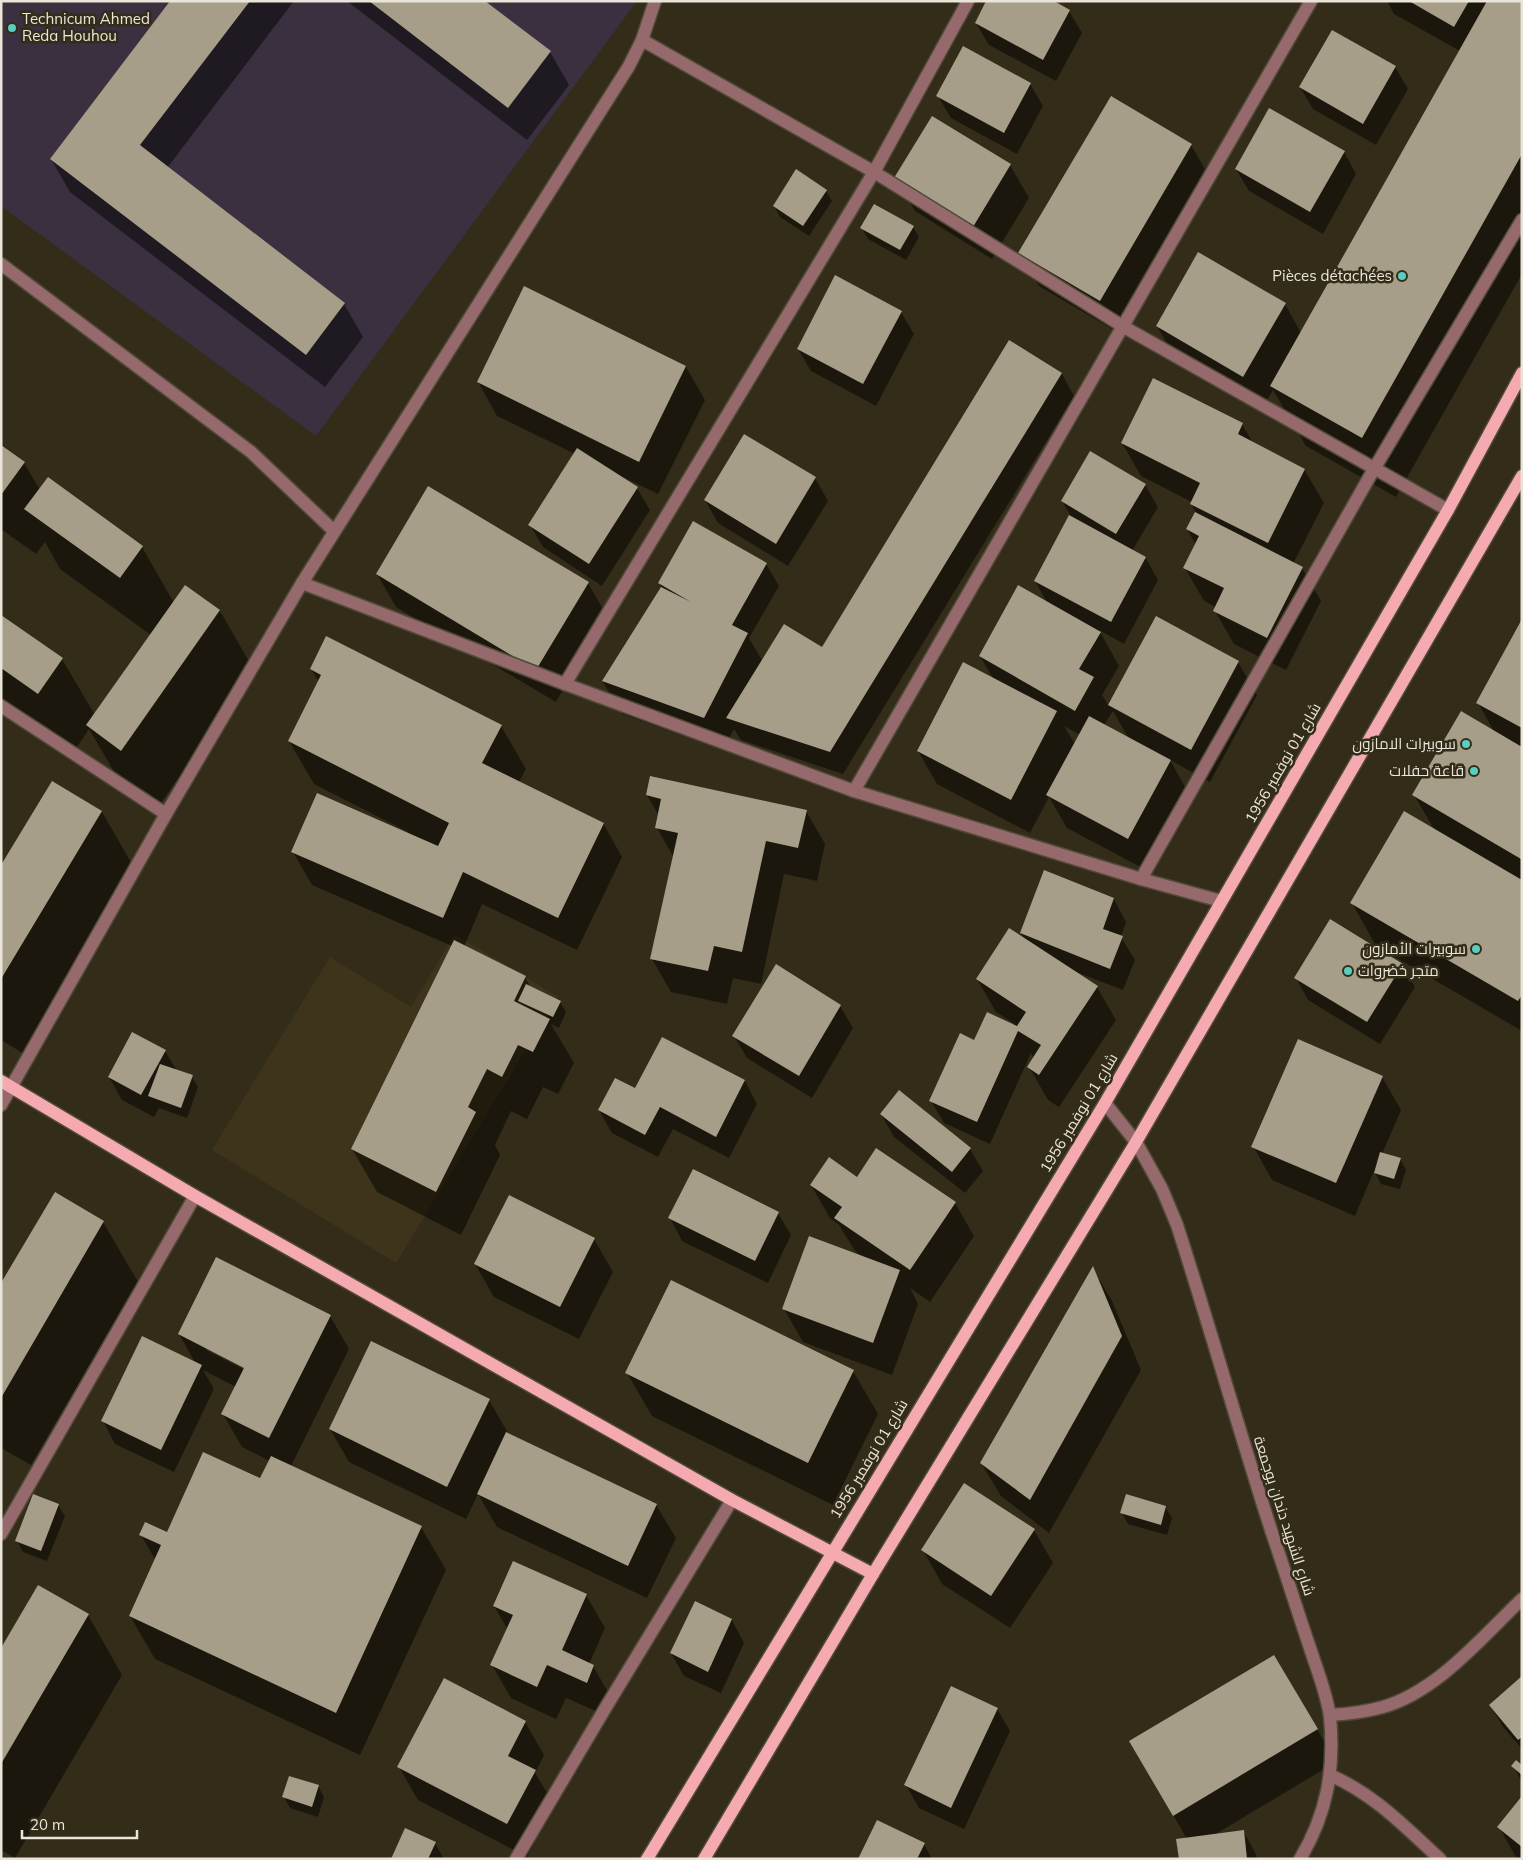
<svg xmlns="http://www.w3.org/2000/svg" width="1523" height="1860" font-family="Mulish,Cairo,sans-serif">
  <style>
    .built { fill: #3e341b }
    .education { fill: #3a303f }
    .shadow { fill: #0007; fill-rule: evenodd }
    .building { fill: #a69e88 }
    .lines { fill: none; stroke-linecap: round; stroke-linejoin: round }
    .minor-casing { stroke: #504a38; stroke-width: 15 }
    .major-casing { stroke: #504a38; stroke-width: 15 }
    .minor { stroke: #96696d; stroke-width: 12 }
    .major { stroke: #f5aab1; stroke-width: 12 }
    .poi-dot { fill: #58cec0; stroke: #332c19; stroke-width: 2 }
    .labels { text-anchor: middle; stroke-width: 5; stroke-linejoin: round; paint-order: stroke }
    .poi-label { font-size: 15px; fill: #e9e5d9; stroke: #332c19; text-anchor: end }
    .street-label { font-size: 15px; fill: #e9e5d9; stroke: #332c19 }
  </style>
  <rect width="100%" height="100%" fill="#332c19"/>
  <polygon class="built" points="455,934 558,997 396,1263 212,1150 330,957 411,1007"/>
  <polygon class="education" points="1,1 637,1 316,436 1,206"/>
  <g class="shadow">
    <polygon points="171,1 294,1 167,168 344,304 363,337 325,387 70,192 51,159"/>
    <polygon points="347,1 483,1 550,52 569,85 527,140"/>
    <polygon points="1387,1 1522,1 1522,274 1396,497 1306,446 1273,390 1262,409 1176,359 1157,326 1285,304 1301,333 1460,51 1394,14"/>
    <polygon points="1069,11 1082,33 1056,81 989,45 976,23"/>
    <polygon points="964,48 1030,84 1043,106 1017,154 951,118 938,96"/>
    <polygon points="1395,67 1408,89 1376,145 1313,109 1300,87"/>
    <polygon points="1191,145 1210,178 1119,333 1039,286 1019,253"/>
    <polygon points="1344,152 1356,174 1323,234 1249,191 1236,169"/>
    <polygon points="1010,165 1029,198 992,259 915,211 896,178"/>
    <polygon points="826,191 832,201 809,236 780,217 774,206"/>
    <polygon points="913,227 919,237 906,260 868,239 862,228"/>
    <polygon points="525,288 686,367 705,400 658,494 623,477 622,479 637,488 650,510 602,586 543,547 530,525 575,454 497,416 478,382"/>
    <polygon points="901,312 914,334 876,406 811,371 798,349"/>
    <polygon points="1010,342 1062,374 1074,396 843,774 741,740 734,729 723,750 622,714 603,682 662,588 659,583 766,564 779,586 749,638 763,662 822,649"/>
    <polygon points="1154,379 1242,424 1253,443 1304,469 1324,503 1293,564 1302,568 1321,601 1286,670 1234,644 1215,611 1216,607 1204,601 1185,568 1196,545 1187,529 1196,513 1191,504 1192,502 1141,476 1122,443"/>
    <polygon points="1,446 24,463 40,490 142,547 174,603 186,587 220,611 254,670 156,810 122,785 89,729 73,753 1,702 1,616 62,659 95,715 151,635 60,569 45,542 36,554 1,529"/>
    <polygon points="815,478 828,501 788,566 718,523 705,500"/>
    <path d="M1145 485 1158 507 1132 551 1145 557 1158 580 1124 644 1099 630 1119 666 1102 695 1109 706 1157 618 1238 662 1257 695 1210 782 1170 760 1189 794 1148 871 1067 828 1049 797 1030 833 937 784 918 751 994 680 980 656 1048 604 1035 581 1070 515 1062 501ZM1113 711 1129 739 1104 725ZM1064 726 1080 735 1075 744Z"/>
    <polygon points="377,574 588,583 607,616 556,702 396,607"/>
    <polygon points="1522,621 1522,1031 1376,946 1352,903 1434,829 1414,795 1495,733 1478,703"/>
    <polygon points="311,669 501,726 526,769 519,782 603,823 622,857 577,950 482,904 464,947 525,977 531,988 560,1002 566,1012 559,1028 551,1024 574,1063 558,1094 543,1087 527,1119 511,1111 495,1145 500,1155 461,1235 377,1192 352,1149 452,946 312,885 293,852 407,834 408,832 314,784 289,741 319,682"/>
    <polygon points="647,795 806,811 825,844 817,881 784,874 761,984 733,978 727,1004 671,992 652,959 674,858 657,828 659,816"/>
    <polygon points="102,812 136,871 26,1055 1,1040 1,867"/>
    <polygon points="1044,872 1114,899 1126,922 1121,937 1135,960 1123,990 1076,972 1097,987 1116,1020 1059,1107 1048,1100 1029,1067 1034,1059 1031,1053 990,1144 944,1123 931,1101 975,1041 1015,1024 996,1012 977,979 1025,940 1021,933"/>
    <polygon points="1402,965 1415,987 1380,1044 1308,1000 1296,978"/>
    <polygon points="840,1006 853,1028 812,1098 747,1058 734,1036"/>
    <polygon points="662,1038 745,1081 757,1104 729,1158 673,1129 658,1157 612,1133 599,1110 635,1090"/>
    <polygon points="165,1051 177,1071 192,1077 198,1087 187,1118 159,1108 154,1117 122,1100 109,1077"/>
    <polygon points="1382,1077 1401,1110 1382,1154 1400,1159 1406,1170 1400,1189 1381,1184 1374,1171 1355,1216 1272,1180 1253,1146"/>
    <polygon points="899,1092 970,1149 983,1171 965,1193 894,1137 881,1114"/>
    <polygon points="811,1185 955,1203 974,1236 930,1302 910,1288 918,1304 892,1375 803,1342 784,1309 860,1255 855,1251 839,1225 830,1218"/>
    <polygon points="778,1213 791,1235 768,1283 682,1241 670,1218"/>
    <polygon points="103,1222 138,1282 31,1465 1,1448 1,1285"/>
    <polygon points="594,1239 613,1272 579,1339 494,1297 475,1264"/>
    <polygon points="1093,1269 1112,1301 1141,1370 1049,1533 1001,1496 981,1463"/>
    <path d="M330 1316 349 1349 291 1466 421 1527 446 1570 360 1755 155 1659 130 1616 156 1561 141 1535 167 1534 261 1480 270 1461 242 1447 223 1414 236 1387 203 1370 214 1389 174 1472 115 1444 103 1421 196 1364 179 1334ZM206 1347 250 1369 249 1372 206 1350Z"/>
    <polygon points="853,1371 878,1414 833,1505 652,1416 627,1373"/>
    <polygon points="489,1400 508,1433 656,1505 676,1538 647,1598 497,1527 478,1494 466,1519 349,1462 330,1429"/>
    <polygon points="58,1505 65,1516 47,1561 23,1552 17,1541"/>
    <polygon points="1165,1507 1172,1518 1167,1535 1128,1524 1122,1513"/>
    <polygon points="1034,1530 1053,1563 1010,1628 942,1584 923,1550"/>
    <polygon points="586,1595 605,1628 589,1664 593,1666 612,1699 605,1715 566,1698 556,1719 511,1698 492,1665 508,1630 494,1606"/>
    <polygon points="695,1603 732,1620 744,1643 721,1693 684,1676 671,1653"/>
    <polygon points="88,1615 122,1675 15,1858 1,1850 1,1651"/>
    <polygon points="1522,1678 1522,1749 1503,1727 1490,1705"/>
    <polygon points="997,1709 1010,1731 964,1829 919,1808 906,1785"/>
    <polygon points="525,1722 544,1755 535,1773 554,1804 527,1857 418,1800 399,1767"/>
    <polygon points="1317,1729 1336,1762 1214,1835 1243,1831 1256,1854 1257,1859 1180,1859 1187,1839 1131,1742"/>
    <polygon points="1513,1766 1522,1766 1522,1782"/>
    <polygon points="318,1786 324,1797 318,1817 290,1808 284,1797"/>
    <polygon points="1522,1798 1522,1859 1517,1859 1499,1827"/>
    <polygon points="435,1843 444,1859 393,1859"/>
    <polygon points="924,1844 932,1859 860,1859"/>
  </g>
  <g class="building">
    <polygon points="170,1 250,1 140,145 345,303 306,355 50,159"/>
    <polygon points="369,1 485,1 551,51 508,108"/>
    <polygon points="986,1 1054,1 1070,10 1043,60 975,23"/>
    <polygon points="1409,1 1469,1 1454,27"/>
    <polygon points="1487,1 1522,1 1522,154 1362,438 1270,386"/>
    <polygon points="1332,30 1396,66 1363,124 1299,87"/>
    <polygon points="963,46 1031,83 1004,133 936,96"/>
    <polygon points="1111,96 1192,144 1100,301 1018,253"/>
    <polygon points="1269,108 1345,151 1310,212 1235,169"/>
    <polygon points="932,116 1011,164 973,227 894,178"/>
    <polygon points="796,169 827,190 803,226 773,206"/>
    <polygon points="874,204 914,226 900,250 860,228"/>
    <polygon points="1198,252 1286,303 1243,377 1156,326"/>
    <polygon points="835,275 902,311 863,384 797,349"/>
    <polygon points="524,286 686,366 639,462 477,382"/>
    <polygon points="1009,340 1062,373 830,752 726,718 784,624 822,647"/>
    <polygon points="1153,378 1243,423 1238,434 1305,469 1268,543 1190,504 1200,483 1121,443"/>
    <polygon points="744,434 816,477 776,544 704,500"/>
    <polygon points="1,445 25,462 1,495"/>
    <polygon points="577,448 638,487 589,564 528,525"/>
    <polygon points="1090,451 1146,484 1116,534 1061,501"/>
    <polygon points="48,477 143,546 120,578 24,509"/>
    <polygon points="428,486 589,582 536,670 376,574"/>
    <polygon points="1195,512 1303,567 1267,638 1213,611 1224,588 1183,568 1199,536 1186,529"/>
    <polygon points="1069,515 1146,557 1111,622 1034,581"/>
    <polygon points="693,521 767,563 732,625 748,633 704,718 602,681 661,587 691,602 658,583"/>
    <polygon points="185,585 220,610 121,751 86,725"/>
    <polygon points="1018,585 1101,632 1079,669 1094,677 1075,711 979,656"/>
    <polygon points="1,615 63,658 38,694 1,668"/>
    <polygon points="1156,616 1239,661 1191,750 1108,705"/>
    <polygon points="1522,619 1522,728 1476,703"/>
    <polygon points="326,636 502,725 482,763 604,823 558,918 463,872 443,918 291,852 317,793 438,846 449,823 288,741 321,675 310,669"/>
    <polygon points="963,662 1057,711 1011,800 917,751"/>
    <polygon points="1461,711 1522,747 1521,859 1412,795"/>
    <polygon points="1089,716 1171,760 1128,839 1046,795"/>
    <polygon points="650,776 807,810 798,848 766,841 742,952 714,946 708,971 650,959 678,833 655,828 661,799 646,795"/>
    <polygon points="52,781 102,811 1,979 1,865"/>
    <polygon points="1404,811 1522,880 1522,995 1518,1001 1350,903"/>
    <polygon points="1044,870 1114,898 1103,929 1123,936 1110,969 1020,933"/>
    <polygon points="1330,919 1403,964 1367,1022 1294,978"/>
    <polygon points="1009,928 1098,986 1039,1075 1027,1067 1041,1045 1018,1031 977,1122 929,1101 960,1033 974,1040 987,1012 1017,1026 1026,1012 976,979"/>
    <polygon points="454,940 526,976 514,1001 550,1019 533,1052 518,1045 502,1077 487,1069 468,1107 476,1112 436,1192 351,1149"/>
    <polygon points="776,964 841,1005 799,1076 732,1036"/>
    <polygon points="526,984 561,1001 553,1017 518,1001"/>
    <polygon points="132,1032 166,1050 141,1095 108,1077"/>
    <polygon points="662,1037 745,1080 716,1137 660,1107 645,1135 598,1110 615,1078 635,1088"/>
    <polygon points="1298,1039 1383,1076 1336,1183 1251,1147"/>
    <polygon points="160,1064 193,1075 181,1108 148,1096"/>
    <polygon points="899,1090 971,1148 952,1172 880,1114"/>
    <polygon points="876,1148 956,1202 910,1270 834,1218 842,1207 810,1185 829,1157 857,1177"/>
    <polygon points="1380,1152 1401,1158 1394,1179 1374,1173"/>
    <polygon points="693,1169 779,1212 755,1261 668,1218"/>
    <polygon points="55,1192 104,1221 1,1398 1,1283"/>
    <polygon points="509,1195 595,1238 560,1307 474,1264"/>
    <polygon points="809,1236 900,1270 873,1343 782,1309"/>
    <polygon points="216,1257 331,1315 269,1438 221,1414 244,1368 178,1334"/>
    <polygon points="1093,1266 1122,1336 1030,1500 980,1463"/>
    <polygon points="671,1280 854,1370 808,1463 625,1373"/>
    <polygon points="142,1336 202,1365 161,1450 101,1421"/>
    <polygon points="371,1341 490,1399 447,1487 329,1429"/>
    <polygon points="506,1432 657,1504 628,1566 477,1494"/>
    <polygon points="203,1452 260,1478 271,1456 422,1526 336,1713 129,1616 161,1545 139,1535 145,1522 167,1532"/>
    <polygon points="964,1483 1035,1529 991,1596 921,1550"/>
    <polygon points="33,1494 59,1504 41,1551 15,1541"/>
    <polygon points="1126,1494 1166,1506 1161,1525 1120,1513"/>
    <polygon points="513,1561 587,1594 562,1650 594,1665 587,1683 547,1665 537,1687 490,1665 513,1615 493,1606"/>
    <polygon points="38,1585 89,1614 1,1764 1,1648"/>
    <polygon points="695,1601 732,1619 708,1672 670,1653"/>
    <polygon points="1274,1655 1318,1729 1173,1816 1129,1741"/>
    <polygon points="1522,1676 1522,1737 1518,1740 1489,1705"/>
    <polygon points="444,1678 526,1721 508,1756 536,1770 507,1824 397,1767"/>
    <polygon points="951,1686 998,1708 951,1808 904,1785"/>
    <polygon points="1516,1760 1522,1765 1522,1775 1511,1766"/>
    <polygon points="289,1776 319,1785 312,1807 282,1797"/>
    <polygon points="1522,1796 1522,1847 1497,1827"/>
    <polygon points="877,1820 925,1843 917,1859 858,1859"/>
    <polygon points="405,1828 436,1842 428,1859 391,1859"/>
    <polygon points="1244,1830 1247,1859 1179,1859 1176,1839"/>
  </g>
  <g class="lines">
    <g class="minor-casing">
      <g id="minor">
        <polyline points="642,40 874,172 1124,327 1448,510"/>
        <polyline points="1,264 251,452 334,531"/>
        <polyline points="302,583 565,684 854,791 1141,879 1221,901"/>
        <polyline points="565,684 874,172 968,1"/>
        <polyline points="1,706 166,814"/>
        <polyline points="854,791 1311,1"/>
        <polyline points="1141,879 1374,469 1522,220"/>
        <path d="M1105 1103 1136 1142 1162 1189 1177 1225C1210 1327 1239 1431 1272 1533 1285 1571 1297 1610 1310 1648 1317 1670 1327 1694 1330 1717 1335 1769 1327 1814 1300 1859"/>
        <polyline points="1,1105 166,814 302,583 629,66 642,40 655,1"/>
        <polyline points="1,1534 195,1196"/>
        <path d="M1330 1715C1348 1714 1365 1712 1383 1707 1438 1691 1482 1637 1522 1599"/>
        <path d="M1330 1775C1375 1795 1404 1826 1440 1859"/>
        <polyline points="516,1859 606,1707 732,1500"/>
      </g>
    </g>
    <g class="major-casing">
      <g id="major">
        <polyline points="1,1081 195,1196 732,1500 873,1574"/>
        <polyline points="647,1859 1105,1103 1448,510 1522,373"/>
        <polyline points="704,1859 873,1574 1136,1142 1522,476"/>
      </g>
    </g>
    <use href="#minor" class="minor"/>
    <use href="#major" class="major"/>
  </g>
  <g class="poi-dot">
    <circle cx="12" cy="28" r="5"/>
    <circle cx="1402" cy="276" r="5"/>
    <circle cx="1466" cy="744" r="5"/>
    <circle cx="1474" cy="771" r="5"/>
    <circle cx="1476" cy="949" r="5"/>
    <circle cx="1348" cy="971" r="5"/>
  </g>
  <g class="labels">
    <g class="poi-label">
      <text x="22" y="24" text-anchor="start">Technicum Ahmed<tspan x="22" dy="17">Reda Houhou</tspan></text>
      <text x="1392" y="281">Pièces détachées</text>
      <text x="1456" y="749">سوبيرات الامازون</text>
      <text x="1464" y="776">قاعة حفلات</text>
      <text x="1466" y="954">سوبيرات الأمازون</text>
      <text x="1358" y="976" text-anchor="start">متجر خضروات</text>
    </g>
    <g class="street-label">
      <text transform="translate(1283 763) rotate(-60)" y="5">شارع 01 نوفمبر 1956</text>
      <text transform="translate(1079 1113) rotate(-59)" y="5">شارع 01 نوفمبر 1956</text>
      <text transform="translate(869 1459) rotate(-59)" y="5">شارع 01 نوفمبر 1956</text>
      <text transform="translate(1284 1516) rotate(72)" y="5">شارع الشهيد دندان بوجمعة</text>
    </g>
  </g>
  <rect width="1523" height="1860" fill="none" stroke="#e9e5d9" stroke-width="5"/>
  <path d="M22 1830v8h115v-8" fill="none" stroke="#e9e5d9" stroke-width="2.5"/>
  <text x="30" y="1830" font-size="15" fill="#e9e5d9" stroke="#332c19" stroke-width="4" paint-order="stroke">20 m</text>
</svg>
